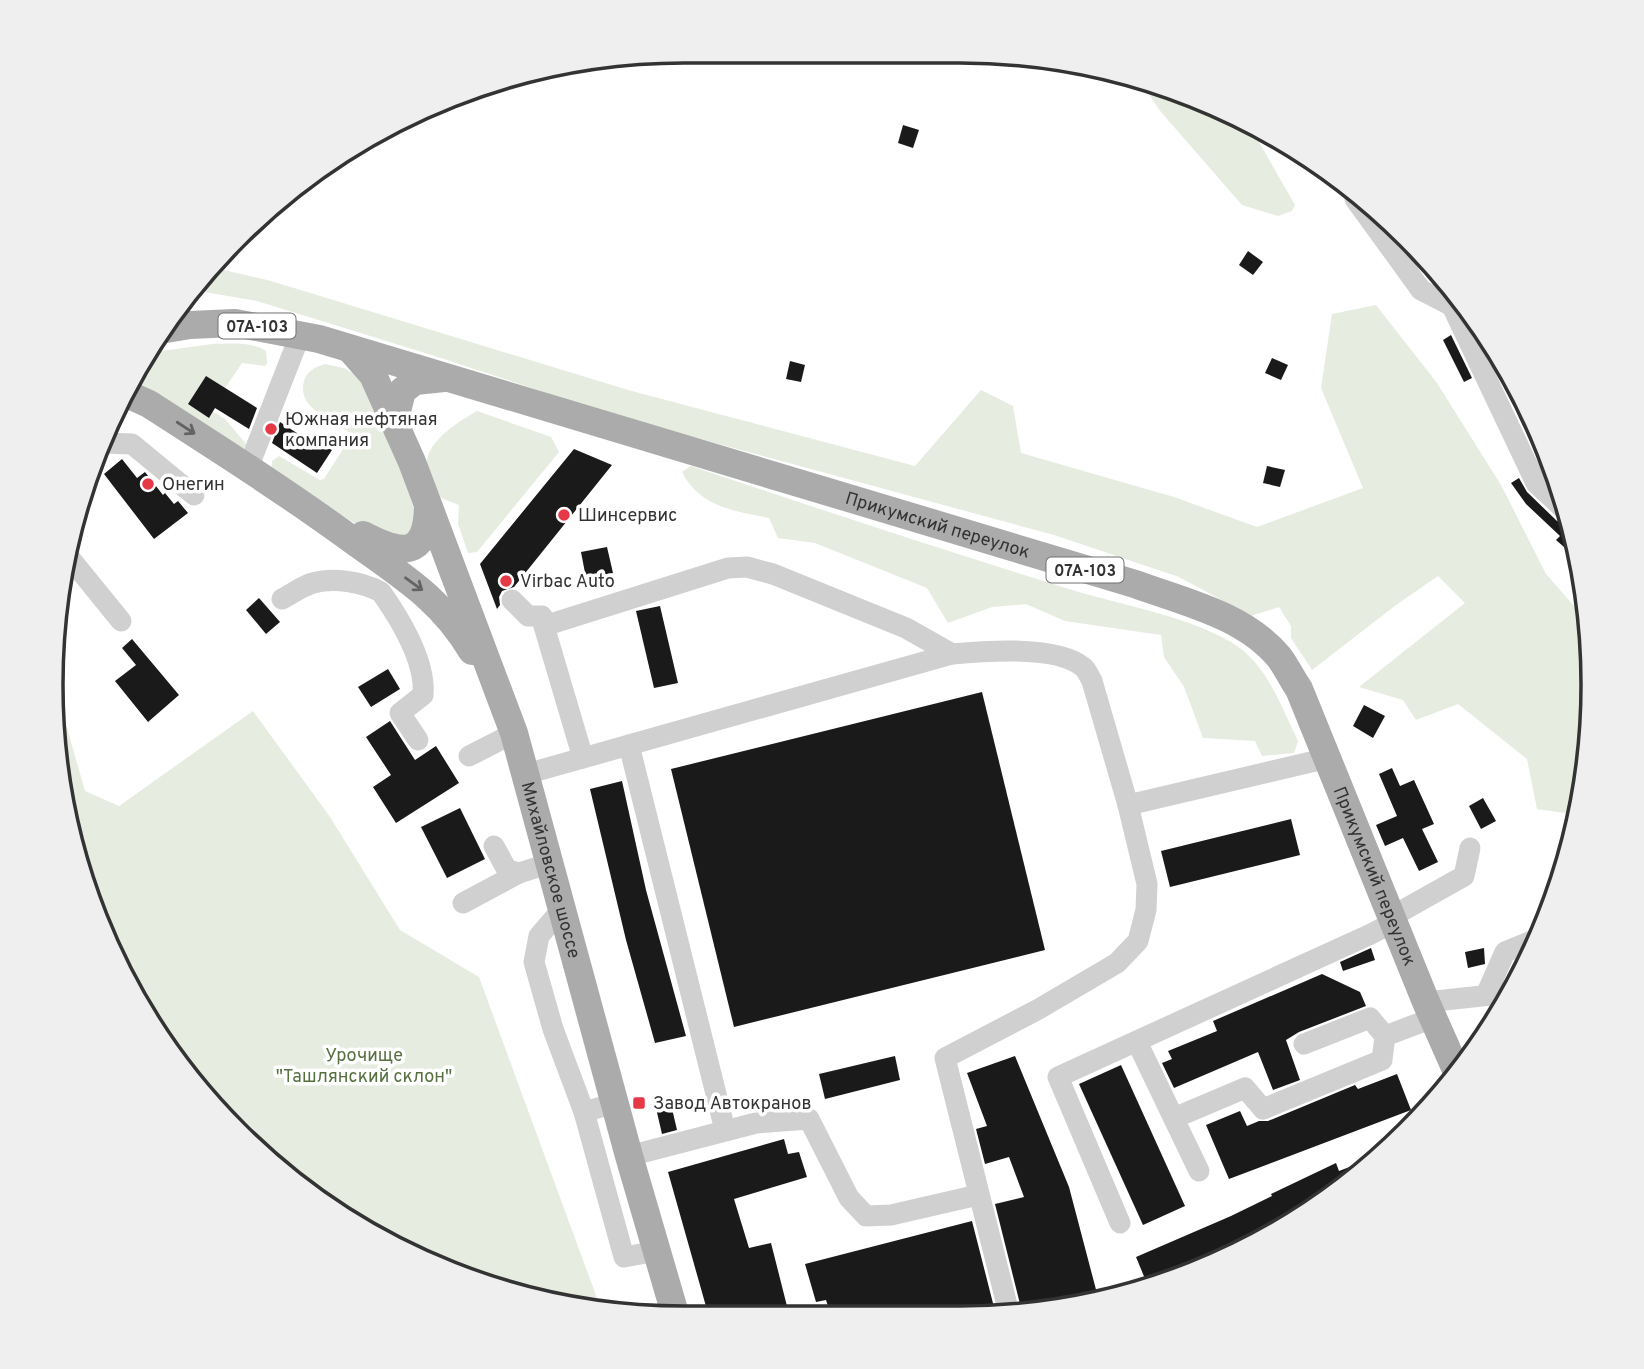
<svg xmlns="http://www.w3.org/2000/svg" width="1644" height="1369" font-family="Overpass,sans-serif">
  <style>
    .green { fill: #e6ecdf }
    .building { fill: #1a1a1a }
    .lines { fill: none; stroke-linecap: round; stroke-linejoin: round }
    .minor { stroke: #d0d0d0; stroke-width: 21 }
    .major { stroke: #ababab; stroke-width: 28 }
    .oneway { stroke: #636363 }
    .poi-dot { fill: #e63946; stroke: #fff; stroke-width: 2.5 }
    .labels { text-anchor: middle; stroke-width: 7; stroke-linejoin: round; paint-order: stroke }
    .shield { fill: #fff; stroke: #707070; stroke-width: 2 }
    .shield-label { font-size: 16px; font-weight: bold; fill: #333 }
    .poi-label { font-size: 18px; fill: #333; stroke: #fff; text-anchor: start }
    .street-label { font-size: 18px; fill: #333; stroke: #fff }
    .park-label { font-size: 18px; fill: #56703f; stroke: #fff }
    .rim { fill: none; stroke: #333; stroke-width: 3.5 }
  </style>
  <rect width="100%" height="100%" fill="#fff"/>
  <g class="green">
    <polygon points="1144,87 1239,116 1247,121 1295,205 1292,211 1278,216 1242,205 1161,112"/>
    <polygon points="211,267 271,281 628,390 915,466 981,390 1013,406 1021,453 1174,497 1257,527 1363,488 1321,388 1332,314 1376,305 1437,383 1501,485 1546,574 1587,621 1593,684 1579,815 1537,809 1527,759 1458,704 1416,720 1403,700 1359,687 1465,603 1438,576 1396,605 1312,670 1291,638 1291,626 1279,607 1251,616 1179,577 1054,535 616,416 438,357 257,301 192,290"/>
    <path d="M212 344C229 344 251 341 266 351L267 363 265 366 242 363 225 388 189 404 209 418 213 412 225 419 247 445 240 451 132 385 147 353Z"/>
    <path d="M325 364 344 368 364 380 418 504 411 534 380 539 275 474 272 467V461L279 456 320 480 324 479 352 435C336 419 296 411 304 381 307 371 315 367 325 364Z"/>
    <path d="M477 411 551 437 559 452 477 552 468 553 458 524 459 505 441 498C437 489 428 477 427 467 424 442 460 421 477 411Z"/>
    <path d="M691 466C816 508 943 550 1069 589 1120 605 1185 615 1231 642 1266 662 1281 706 1298 741L1294 753 1262 756 1255 741 1203 738 1184 687 1164 657 1161 635 1065 621 1026 604 992 607 948 623 927 588 815 543 778 538 769 518C734 511 700 507 682 472Z"/>
    <polygon points="53,679 85,791 119,806 253,711 330,817 400,930 479,977 601,1309 481,1285 368,1234 266,1161 158,1037 99,927 56,768"/>
  </g>
  <g class="building">
    <polygon points="903,125 919,130 913,148 898,143"/>
    <polygon points="1248,251 1263,262 1253,275 1239,265"/>
    <polygon points="1451,335 1472,378 1464,382 1443,340"/>
    <polygon points="1272,358 1288,365 1281,380 1265,373"/>
    <polygon points="790,361 805,365 801,382 786,379"/>
    <polygon points="206,376 257,408 249,429 215,408 209,418 188,404"/>
    <polygon points="1529,412 1545,442 1558,486 1552,480 1555,476 1540,460 1519,417"/>
    <polygon points="280,422 306,439 309,435 332,450 317,473 272,443"/>
    <polygon points="574,449 612,465 514,587 502,591 499,597 500,605 497,609 480,564"/>
    <polygon points="122,459 137,478 145,472 163,495 165,493 174,504 178,501 188,513 154,539 104,474"/>
    <polygon points="1267,466 1285,470 1280,487 1263,483"/>
    <polygon points="1519,478 1527,492 1557,521 1570,525 1579,554 1574,549 1571,553 1556,540 1560,536 1526,504 1511,483"/>
    <polygon points="607,547 613,573 586,578 581,552"/>
    <polygon points="259,598 280,622 266,634 246,610"/>
    <polygon points="660,606 678,683 654,688 636,611"/>
    <polygon points="132,639 179,695 148,722 115,681 136,665 122,648"/>
    <polygon points="388,669 400,689 371,707 358,687"/>
    <polygon points="982,692 1045,950 734,1027 671,769"/>
    <polygon points="1364,705 1385,716 1373,738 1353,726"/>
    <polygon points="390,721 415,760 436,746 459,783 396,823 373,787 391,775 366,737"/>
    <polygon points="1392,768 1400,786 1414,780 1434,824 1422,829 1438,862 1419,871 1403,838 1385,846 1376,825 1397,816 1379,774"/>
    <polygon points="622,781 646,890 686,1036 655,1043 626,940 590,789"/>
    <polygon points="1483,798 1496,821 1481,829 1469,806"/>
    <polygon points="460,808 485,859 447,878 421,827"/>
    <polygon points="1291,819 1300,855 1170,887 1161,851"/>
    <polygon points="1371,948 1375,960 1343,971 1340,962"/>
    <polygon points="1484,948 1485,964 1468,968 1465,952"/>
    <polygon points="1322,974 1360,992 1366,1006 1299,1032 1286,1040 1300,1080 1273,1090 1258,1052 1174,1088 1162,1063 1172,1059 1168,1051 1217,1031 1213,1021"/>
    <polygon points="895,1056 900,1080 825,1099 819,1074"/>
    <polygon points="1015,1056 1069,1187 1099,1301 1084,1306 1022,1312 995,1204 1024,1197 1009,1157 985,1164 976,1129 987,1126 967,1073"/>
    <polygon points="1121,1065 1185,1206 1143,1225 1079,1084"/>
    <polygon points="1397,1074 1411,1110 1229,1179 1206,1125 1240,1111 1247,1126 1259,1121 1268,1121 1355,1085 1358,1089"/>
    <polygon points="670,1100 677,1130 662,1134 655,1104"/>
    <polygon points="784,1139 788,1154 799,1152 807,1177 734,1199 749,1248 771,1243 790,1318 709,1317 668,1172"/>
    <polygon points="1373,1158 1374,1160 1312,1211 1202,1270 1148,1286 1136,1257 1231,1216 1272,1196 1271,1194 1336,1163 1339,1171"/>
    <polygon points="972,1221 996,1315 960,1318 897,1318 895,1314 878,1318 832,1318 826,1300 816,1302 805,1264"/>
  </g>
  <g class="lines">
    <g class="minor">
      <polyline points="1355,199 1421,290 1452,306 1536,483 1566,511"/>
      <polyline points="103,443 132,444 194,495"/>
      <polyline points="248,468 300,335"/>
      <polyline points="69,557 121,621"/>
      <path d="M282 599C292 594 302 586 313 583 334 577 362 582 381 592 400 619 426 662 423 695L400 713 418 740"/>
      <polyline points="512,600 528,616 542,616 544,626"/>
      <polyline points="629,745 725,1130"/>
      <polyline points="469,756 514,733"/>
      <polyline points="583,758 544,626 728,568 747,567 773,574 906,628 952,654"/>
      <path d="M526 774 952 654C984 651 1057 645 1083 667 1087 670 1089 676 1092 681L1128 805 1328 758"/>
      <polyline points="494,846 507,870 519,873"/>
      <polyline points="463,903 519,873 551,863"/>
      <polyline points="563,908 539,936 534,962 553,1029 584,1112 615,1103"/>
      <polyline points="1391,917 1464,876 1470,848"/>
      <polyline points="1486,995 1505,952 1539,938"/>
      <polyline points="1426,1002 1510,993"/>
      <polyline points="1137,1042 1199,1171"/>
      <polyline points="1304,1044 1370,1018 1385,1036"/>
      <polyline points="584,1112 624,1257 657,1251"/>
      <polyline points="1174,1118 1245,1088 1263,1109 1382,1060 1385,1036 1433,1018"/>
      <polyline points="629,1156 756,1123 809,1119 849,1198 866,1216 891,1215 978,1195"/>
      <polyline points="1120,1223 1058,1077 1371,934 1394,922"/>
      <polyline points="1009,1313 945,1058 1037,1010 1117,963 1138,941 1146,910 1147,884 1128,805"/>
    </g>
    <g class="major">
      <path id="s1" d="M160 330 190 325 235 323 319 339 1135 584C1184 602 1244 615 1279 657 1286 666 1292 679 1299 689L1426 1002 1457 1072"/>
      <path id="s2" d="M351 350 373 375 412 462 514 733 629 1156 676 1317"/>
      <path d="M127 394 149 404C219 449 288 493 355 542 402 576 442 600 472 651"/>
      <polyline points="398,430 397,411 402,391 415,381 444,378"/>
      <path d="M363 535C401 555 427 559 428 506"/>
    </g>
  </g>
  <defs><path id="oneway-shaft" d="M-6 0H5M1.5-3L5.5 0L1.5 3" fill="none" stroke-width="1.6" stroke-linecap="round" stroke-linejoin="round" transform="scale(1.75)"/></defs>
  <g class="oneway">
    <use href="#oneway-shaft" transform="translate(186 428) rotate(33)"/>
    <use href="#oneway-shaft" transform="translate(414 584) rotate(36)"/>
  </g>
  <g class="poi-dot">
    <circle cx="271" cy="429" r="7"/>
    <circle cx="148" cy="484" r="7"/>
    <circle cx="564" cy="515" r="7"/>
    <circle cx="506" cy="581" r="7"/>
    <rect x="632" y="1096" width="14" height="14" rx="3.5"/>
  </g>
  <g class="labels">
    <g class="shield">
      <rect x="218.5" y="313.5" width="77" height="25" rx="5"/>
      <rect x="1046.5" y="557.5" width="77" height="25" rx="5"/>
    </g>
    <g class="shield-label">
      <text x="257" y="332">07А-103</text>
      <text x="1085" y="576">07А-103</text>
    </g>
    <g class="poi-label">
      <text x="285" y="425">Южная нефтяная<tspan x="285" dy="21">компания</tspan></text>
      <text x="162" y="490">Онегин</text>
      <text x="578" y="521">Шинсервис</text>
      <text x="520" y="587">Virbac Auto</text>
      <text x="653" y="1109">Завод Автокранов</text>
    </g>
    <g class="street-label">
      <text dy="6" stroke="none"><textPath href="#s1" startOffset="807">Прикумский переулок</textPath></text>
      <text dy="6" stroke="none"><textPath href="#s2" startOffset="560">Михайловское шоссе</textPath></text>
      <text dy="6" stroke="none"><textPath href="#s1" startOffset="1416">Прикумский переулок</textPath></text>
    </g>
    <g class="park-label">
      <text x="364" y="1061">Урочище<tspan x="364" dy="21">"Ташлянский склон"</tspan></text>
    </g>
  </g>
  <path d="M0 0H1644V1369H0ZM684 63H960A621 621 0 0 1 1581 684V685A621 621 0 0 1 960 1306H684A621 621 0 0 1 63 685V684A621 621 0 0 1 684 63Z" fill="#efefef" fill-rule="evenodd"/>
  <path class="rim" d="M684 63H960A621 621 0 0 1 1581 684V685A621 621 0 0 1 960 1306H684A621 621 0 0 1 63 685V684A621 621 0 0 1 684 63Z"/>
</svg>
